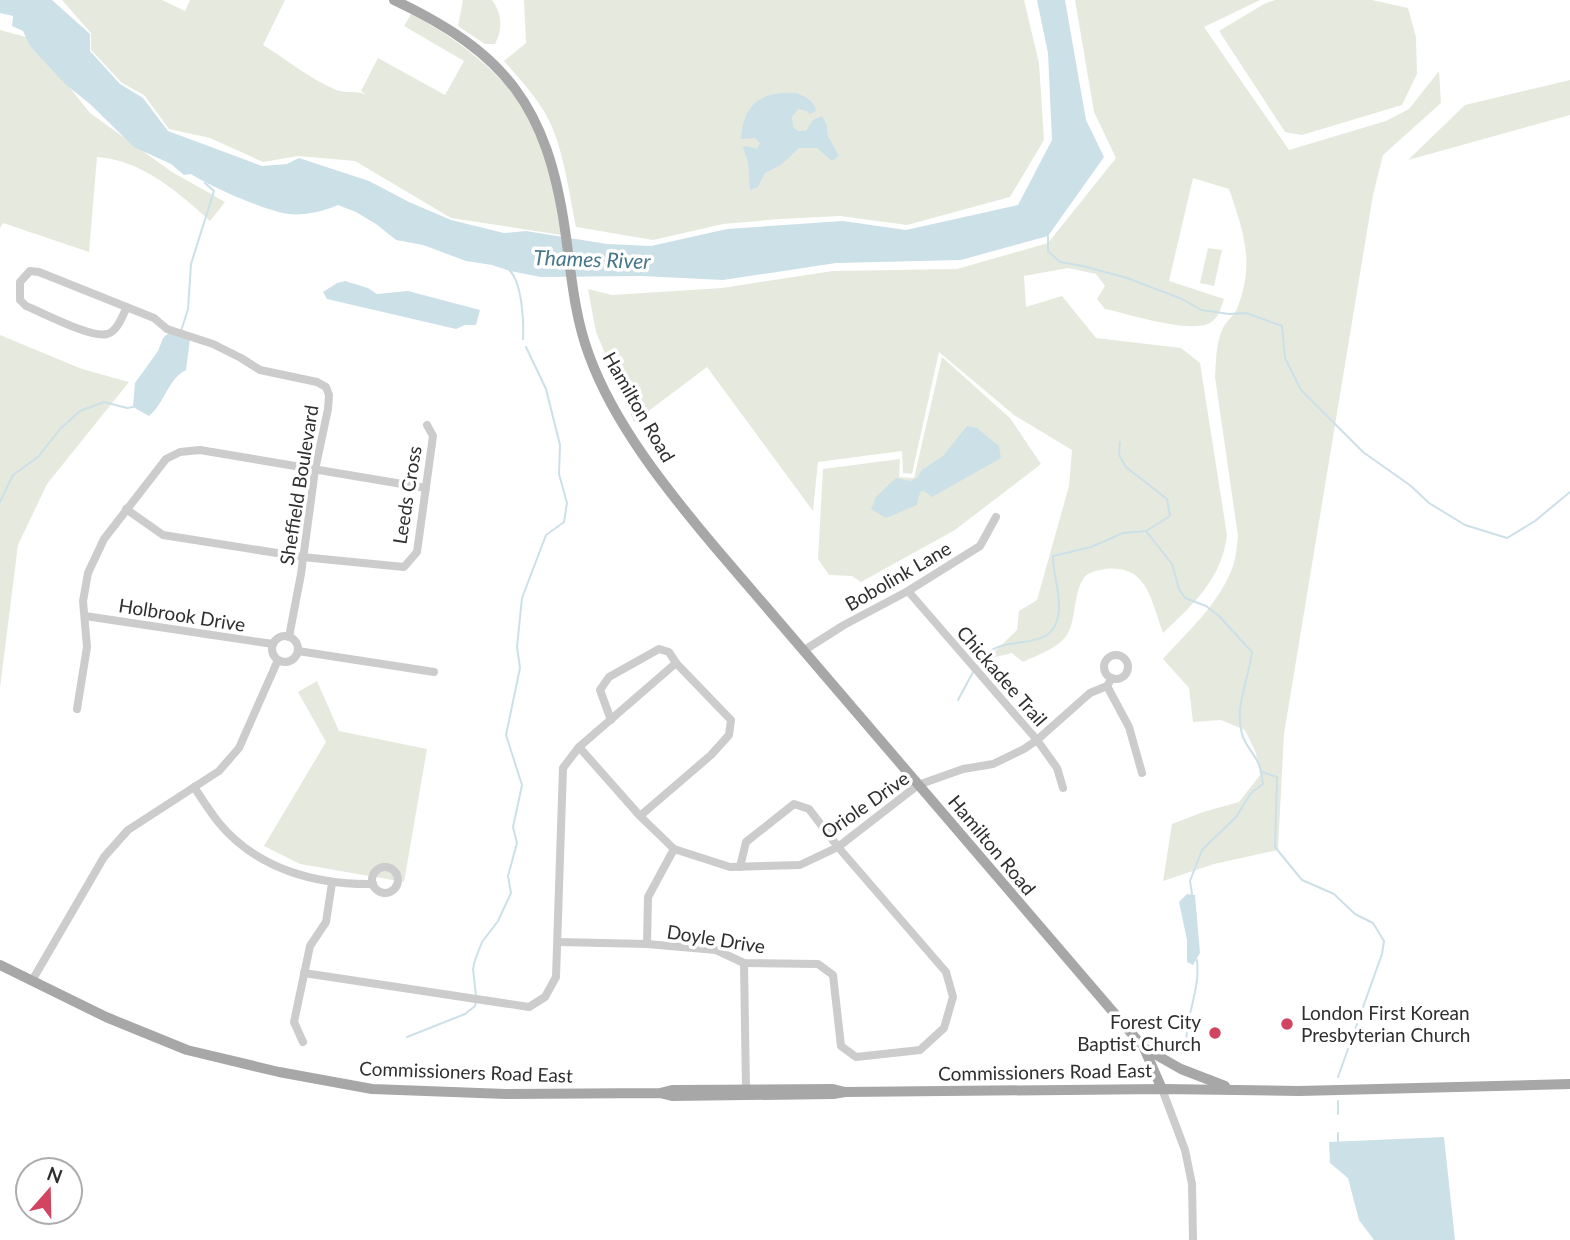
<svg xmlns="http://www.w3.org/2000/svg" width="1570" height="1240" font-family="Lato,sans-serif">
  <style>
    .green { fill: #e6eade }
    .water { fill: #cce0e8 }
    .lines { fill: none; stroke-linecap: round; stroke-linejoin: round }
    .stream { stroke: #cce0e8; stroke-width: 2 }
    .minor { stroke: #ccc; stroke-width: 8 }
    .major { stroke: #a7a7a7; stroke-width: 10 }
    .poi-dot { fill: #d14560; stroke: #fff; stroke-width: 2.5 }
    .labels { text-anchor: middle; stroke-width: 7; stroke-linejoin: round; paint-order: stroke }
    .street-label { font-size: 19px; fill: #2f2f2f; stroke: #fff }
    .poi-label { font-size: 19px; fill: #2f2f2f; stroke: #fff; text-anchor: start }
    .water-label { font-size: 21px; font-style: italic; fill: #467688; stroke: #fff }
  </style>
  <rect width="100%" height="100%" fill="#fff"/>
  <g class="green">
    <path d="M62 0H162L185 11 190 0H285L263 45C286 59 309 78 334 89 348 95 355 89 366 95L361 91 378 58 445 95 464 61 404 26 411 14C465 43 515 81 540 140 550 164 556 208 561 235L451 218 355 161 298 156 263 162 210 138 169 129 144 95 122 83 91 50V33Z"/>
    <path d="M463 0H492C502 13 503 29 495 44H485L458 26Z"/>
    <path d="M524 0H1024L1039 63 1044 140 1010 197 907 225 840 216 780 219 723 224 653 240 576 227C569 194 565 158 552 127 542 103 521 80 504 61L526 43Z"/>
    <path d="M1075 0H1260L1204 27 1289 150 1386 121 1409 109 1439 71 1441 103 1383 155 1373 195 1284 734 1278 850 1214 864 1163 881 1172 824 1203 812 1239 802 1260 775 1256 753 1245 730 1221 720 1193 722 1189 688 1163 659C1189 630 1222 601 1234 563 1236 555 1237 545 1238 536L1215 377C1216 361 1216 342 1223 328 1227 320 1235 315 1238 306 1255 262 1243 230 1229 189L1193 178 1169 281 1224 299C1221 307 1219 318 1210 323 1189 334 1129 314 1105 309L1097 299 1105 286 1096 274 1068 268 1024 276 1026 307 1062 296 1096 338 1181 348 1200 363 1227 535C1222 578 1194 604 1163 633 1151 601 1148 564 1105 569 1096 571 1086 572 1082 581 1074 595 1075 622 1068 633 1060 648 1037 655 1023 662L1012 653 987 659 1017 630 1019 611 1037 600 1069 486 1072 450 1014 415 939 352 912 474 903 473 902 451 818 462 813 511 707 367 634 422 596 332 588 289 612 295 722 288 833 271 957 269 1048 243 1116 158 1094 112Z"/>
    <polygon points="1275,0 1372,0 1408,8 1416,37 1417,74 1402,105 1302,135 1285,132 1219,31 1264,4"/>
    <path d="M0 30 30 38 90 113 172 172 225 202 210 221C178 192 142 160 97 157L89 252 3 223 0 228Z"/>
    <polygon points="1570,80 1570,115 1408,160 1465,105"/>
    <polygon points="1208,248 1222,250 1214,286 1200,283"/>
    <polygon points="0,335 82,369 129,382 47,484 18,545 0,688"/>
    <polygon points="942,357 1010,418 1041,464 955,530 861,582 852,576 829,575 818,559 823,469 900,459 899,477 914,478"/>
    <polygon points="317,681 339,731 427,749 404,882 300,864 264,846 326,742 298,692"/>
  </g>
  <g class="water">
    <path d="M0 0H52L90 34V51L120 84 143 98 168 131 262 166 287 164 299 158 369 181 409 202 451 220 504 233 526 231 607 244 651 246 727 229 843 221 906 230 1018 205 1052 140 1048 53 1037 0H1065L1086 120 1104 157 1048 236 961 260 836 263 723 280 641 276 541 277 510 271 492 265 466 261 423 245 396 240 376 224 356 212 338 205C326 211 302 216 289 214 266 211 211 187 191 174L184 175 171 164 134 147 90 104 65 84 30 46 23 31 12 26 13 16 0 13Z"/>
    <path d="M796 93C805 96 815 101 816 111L810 114 807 111 798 109 792 117 793 127 798 131H806L813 120 822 116 826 123 828 136 839 156 832 161 817 148H799L781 165 765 173 758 187 750 190 748 162 743 147 745 146 757 149 760 143 755 138 741 139C743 104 761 91 796 93Z"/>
    <polygon points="345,281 368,288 377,294 408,291 480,310 476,325 465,325 456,329 327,299 323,292 337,283"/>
    <path d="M171 331 190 339 186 370C167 380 165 403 149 416L133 407 135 383 158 351 163 338Z"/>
    <polygon points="967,426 977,428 999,446 1001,458 932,497 924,491 920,492 917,505 886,518 871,509 876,497 896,478 910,481 917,478 922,470 943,456"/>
    <polygon points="1187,894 1195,895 1200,953 1193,965 1187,962 1187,940 1179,902"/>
    <polygon points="1444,1137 1455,1240 1374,1240 1359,1220 1348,1178 1330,1163 1329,1142"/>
  </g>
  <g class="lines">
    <g class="stream">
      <polyline points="1048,236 1048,251 1060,262 1083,266 1127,278 1182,299 1201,310 1229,314 1246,313 1282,326 1285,358 1301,390 1363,452 1411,486 1429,503 1465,525 1507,538 1535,521 1570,492"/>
      <path d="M510 271C522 283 524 323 523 339"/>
      <polyline points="181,331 188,309 191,264 214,191 205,183"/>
      <polyline points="0,502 13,475 38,457 60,429 80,411 104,402 127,408 133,407"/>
      <path d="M1146 531 1172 564 1179 589 1185 598 1206 606 1219 616 1252 652C1249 678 1234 708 1242 734 1245 746 1256 755 1260 767 1262 772 1262 779 1263 784L1251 793 1236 817 1202 850 1190 881 1192 894"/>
      <path d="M979 665C982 661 985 655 989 652 1013 634 1055 654 1059 610 1060 591 1053 575 1053 556L1091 547 1123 533 1146 531 1170 516 1167 499 1126 467 1119 455 1120 442"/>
      <polyline points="958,700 973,672"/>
      <polyline points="1262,772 1277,777 1275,847 1302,880 1334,894 1355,914 1373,923 1384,941 1382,954 1338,1077"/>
      <polyline points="476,996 473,969 475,960 482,942 498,921 511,893 508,876 517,843 513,827 522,785 506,735 520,668 517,647 522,598 546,535 564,522 567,503 559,474 560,445 546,389 526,347"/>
      <polyline points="407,1037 465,1014 475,1006 476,1002"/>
      <path d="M1182 1053 1185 1049C1187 1036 1187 1022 1191 1010 1195 992 1199 979 1197 960"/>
      <polyline points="1338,1101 1338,1114"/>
      <polyline points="1338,1133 1338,1141"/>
    </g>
    <g class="minor">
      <path d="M127 307C122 316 118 331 107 334 90 338 44 313 26 306L20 300V282L30 271 39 272 154 318 167 329 213 344 241 358 260 370 317 382 326 387 329 395 328 409 315 470 301 574 289 637"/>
      <polyline points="126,509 163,535 302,557 404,567 417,552 433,436 427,425"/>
      <polyline points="908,591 1037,740 1057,768 1063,788"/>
      <polyline points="85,616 273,644"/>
      <circle cx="285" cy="649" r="13"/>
      <polyline points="298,651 434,672"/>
      <polyline points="803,651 844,625 908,591 980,546 996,517"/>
      <circle cx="1116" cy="667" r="12"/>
      <polyline points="1107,686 1129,727 1142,773"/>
      <polyline points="77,709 87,647 83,601 88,573 104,539 166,459 180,452 200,450 426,488"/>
      <polyline points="611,720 600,690 609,677 659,649 669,652 676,663"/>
      <polyline points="579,747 640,816 674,849 730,867 800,865 838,847 918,785 963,769 993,764 1024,749 1037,740 1090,693 1107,686 1112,678"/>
      <path d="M194 787C202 799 210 812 219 823 257 869 316 885 373 884"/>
      <circle cx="385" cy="880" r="13"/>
      <polyline points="558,942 647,944 716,950 744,963 818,964 833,975 841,1046 856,1057 920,1050 944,1028 953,997 946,972 838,847 809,809 794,804 746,842 740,867"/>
      <polyline points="647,944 648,897 674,849"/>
      <polyline points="744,963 746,1089"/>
      <polyline points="304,973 529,1007 545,997 556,977 563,768 579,747 676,663 731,720 729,735 711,755 640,816"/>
      <polyline points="33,979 104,857 128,830 219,771 239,748 278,660"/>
      <polyline points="303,1042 294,1022 310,946 326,922 332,883"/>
      <polyline points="1162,1089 1185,1150 1192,1184 1193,1240"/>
    </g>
    <g class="major">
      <path d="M394 0C506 53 547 106 565 230 571 271 574 315 589 355 614 424 667 490 714 546L1144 1048 1162 1089"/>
      <polyline points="0,965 106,1017 187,1050 279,1072 372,1089 506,1094 660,1093 672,1096 833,1094 845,1092 833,1089 672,1090 660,1093"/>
      <polyline points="1144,1048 1181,1069 1225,1086"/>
      <polyline points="845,1092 1162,1089 1299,1091 1570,1084"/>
    </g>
  </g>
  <g class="poi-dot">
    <circle cx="1287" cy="1024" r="7"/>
    <circle cx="1215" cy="1033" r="7"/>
  </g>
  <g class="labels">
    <g class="street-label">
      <text transform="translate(639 407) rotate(60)" y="7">Hamilton Road</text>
      <text transform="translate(299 485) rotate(-81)" y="7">Sheffield Boulevard</text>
      <text transform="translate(407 495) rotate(-81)" y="7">Leeds Cross</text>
      <text transform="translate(898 576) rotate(-30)" y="7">Bobolink Lane</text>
      <text transform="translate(182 615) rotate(9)" y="7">Holbrook Drive</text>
      <text transform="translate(1002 676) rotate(49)" y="7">Chickadee Trail</text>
      <text transform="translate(865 805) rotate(-35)" y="7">Oriole Drive</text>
      <text transform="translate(992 845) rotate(50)" y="7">Hamilton Road</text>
      <text transform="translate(716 939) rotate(9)" y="7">Doyle Drive</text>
      <text transform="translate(466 1072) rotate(2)" y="7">Commissioners Road East</text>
      <text transform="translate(1045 1072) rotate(-1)" y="7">Commissioners Road East</text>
    </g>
    <g class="poi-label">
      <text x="1301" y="1020">London First Korean<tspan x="1301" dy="22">Presbyterian Church</tspan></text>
      <text x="1201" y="1029" text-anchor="end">Forest City<tspan x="1201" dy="22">Baptist Church</tspan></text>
    </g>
    <g class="water-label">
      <text transform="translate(592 260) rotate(2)" y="7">Thames River</text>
    </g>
  </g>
  <g transform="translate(49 1191) rotate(20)"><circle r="33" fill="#ffffff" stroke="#acacac" stroke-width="2"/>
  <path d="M0-5L12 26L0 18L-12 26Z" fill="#d14560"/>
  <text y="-10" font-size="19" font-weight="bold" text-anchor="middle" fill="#2f2f2f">N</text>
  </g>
</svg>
